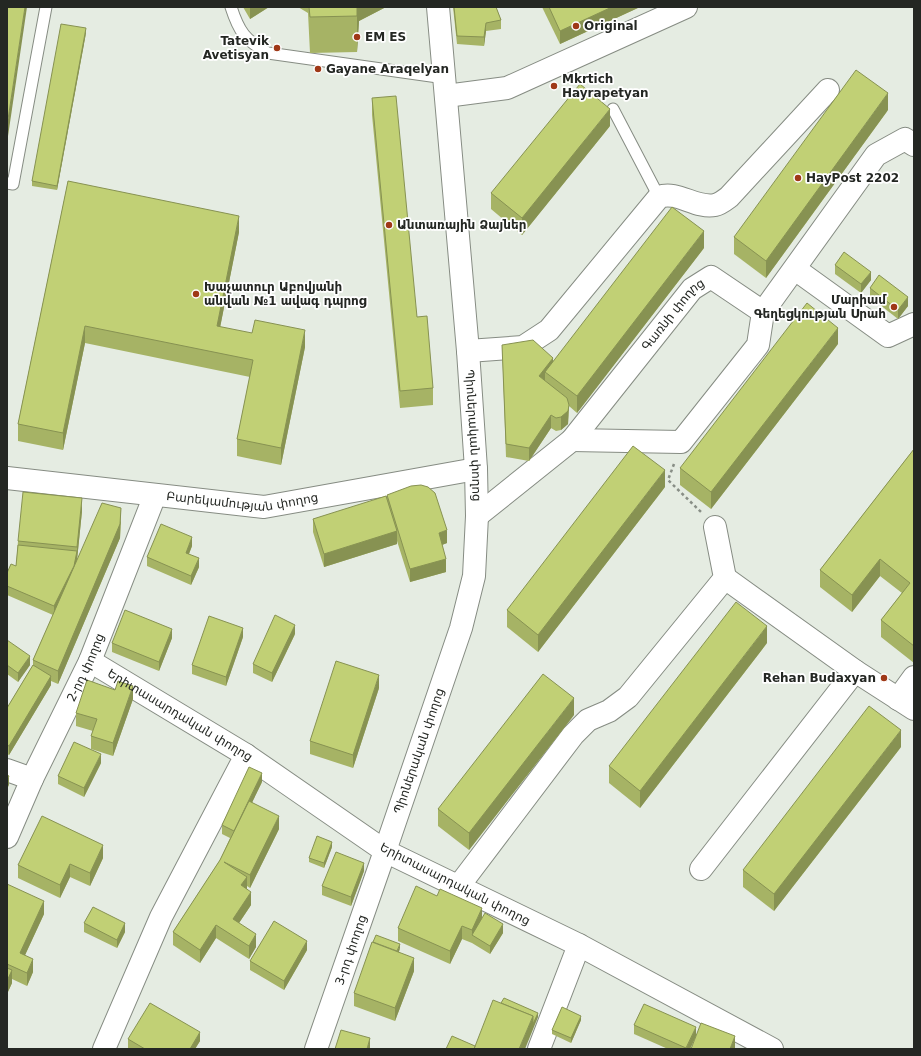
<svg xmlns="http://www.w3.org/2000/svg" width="921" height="1056" font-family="'DejaVu Sans','Noto Sans Armenian',sans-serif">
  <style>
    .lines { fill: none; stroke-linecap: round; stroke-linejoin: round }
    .lane-casing { stroke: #868c83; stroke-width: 13 }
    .street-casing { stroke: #868c83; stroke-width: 24 }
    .secondary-casing { stroke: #868c83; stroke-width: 24 }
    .path { stroke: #888e86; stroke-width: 2.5; stroke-dasharray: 3 3; stroke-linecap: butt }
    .lane { stroke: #fff; stroke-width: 11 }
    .street { stroke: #fff; stroke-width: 22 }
    .secondary { stroke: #fff; stroke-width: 22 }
    .wall { fill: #a6b365 }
    .shaded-wall { fill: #879252 }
    .building { fill: #c1d075; stroke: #879252 }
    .poi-dot { fill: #9f3817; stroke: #fff; stroke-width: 1.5 }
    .labels { text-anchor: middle; stroke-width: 3.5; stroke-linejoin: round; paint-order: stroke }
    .poi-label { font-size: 12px; font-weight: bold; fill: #242723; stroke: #fff; text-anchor: start }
    .street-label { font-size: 12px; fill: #242723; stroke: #fff }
  </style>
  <rect width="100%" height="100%" fill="#e5ece2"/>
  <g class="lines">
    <g class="lane-casing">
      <g id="lane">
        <path d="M231 7C239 32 245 40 268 53L445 78"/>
        <polyline points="613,109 659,197"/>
        <polyline points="7,183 13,184 46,7"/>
      </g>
    </g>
    <g class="street-casing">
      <g id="street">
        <polyline points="446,96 507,88 686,7"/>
        <polyline points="795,269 888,336 914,324"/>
        <path d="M468 351 523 347 549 330 659 197C677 190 696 209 715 205 720 204 725 200 729 197L828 90"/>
        <polyline points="572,440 681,442 758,345 763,312"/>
        <path id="s1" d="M7 478 264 507 476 469"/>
        <path id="s2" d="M477 516 572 440 692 289 711 277 763 312 876 155 905 139 914 145"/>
        <polyline points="725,578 855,671 914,709"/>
        <path id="s3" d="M90 661 246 755 385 851 316 1049"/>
        <polyline points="898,699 914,677"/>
        <polyline points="7,770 32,779"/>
        <path id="s4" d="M7 837 32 779 90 661 155 495"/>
        <polyline points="701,869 855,671"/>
        <polyline points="458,887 573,735 588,720 609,711 628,697 725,578 715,527"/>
        <polyline points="104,1049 161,917 246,755"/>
        <polyline points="539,1049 579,945"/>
      </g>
    </g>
    <g class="secondary-casing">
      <g id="secondary">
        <path id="s5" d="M438 7 468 351 476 469 477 516 474 576 461 628 385 851 579 945 772 1049"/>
      </g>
    </g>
    <polyline class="path" points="674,464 668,480 701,512"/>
    <use href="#lane" class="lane"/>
    <use href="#street" class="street"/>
    <use href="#secondary" class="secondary"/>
  </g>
  <g class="wall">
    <polygon points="243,7 269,7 250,19"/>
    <polygon points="298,7 386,7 359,21 357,52 310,53 308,13"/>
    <polygon points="453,7 496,7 501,20 501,29 486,31 484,46 457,44"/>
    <polygon points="542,7 640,7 560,44"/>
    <polygon points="86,33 57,190 32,186 32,181"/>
    <polygon points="372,98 417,317 433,388 433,405 400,408 372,115"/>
    <polygon points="888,110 766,278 734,254 734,237"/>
    <polygon points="610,126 522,235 491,209 491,193"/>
    <polygon points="68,181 239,232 220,327 305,347 281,465 237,456 237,439 250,377 85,343 63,450 18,441 18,424"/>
    <polygon points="704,248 577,413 569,406 568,424 561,430 556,431 551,428 529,461 506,457 502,345 553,361"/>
    <polygon points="835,265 871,280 861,293 835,274"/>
    <polygon points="870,288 908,306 898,319 870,297"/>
    <polygon points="838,344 711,509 680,485 680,468"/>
    <polygon points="914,449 914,663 881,637 881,620 902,593 880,576 852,612 820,587 820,570"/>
    <polygon points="665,487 538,652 507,627 507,610"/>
    <polygon points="387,495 447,543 442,545 446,572 410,582 397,541 397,544 324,567 313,532 313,519 387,498"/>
    <polygon points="82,511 77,560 121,521 120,538 58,684 51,681 51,685 9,755 7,754 7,708 33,665 33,660 53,615 7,595 7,573 16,566 18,541"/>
    <polygon points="192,546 189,554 199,567 191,585 147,566 147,557"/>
    <polygon points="295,634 272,682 253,673 253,664"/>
    <polygon points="243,637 226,686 192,674 192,665"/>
    <polygon points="172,638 159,671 112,652 112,643"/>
    <polygon points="7,640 30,665 18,682 7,674"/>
    <polygon points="767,643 640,808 609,783 609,766"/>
    <polygon points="379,688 353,768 310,754 310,741"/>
    <polygon points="133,699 113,756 91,749 91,736 93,731 76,726 76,713"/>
    <polygon points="574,715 469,850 438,826 438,809"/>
    <polygon points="901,747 774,911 743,887 743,870"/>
    <polygon points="101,763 84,797 58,784 58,776"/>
    <polygon points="262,782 252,802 279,829 250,888 247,886 247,889 251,905 239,923 256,947 249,959 216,938 200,963 173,945 173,932 220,860 230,838 222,834 222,825"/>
    <polygon points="332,847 324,868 309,862 309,858"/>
    <polygon points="103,858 90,886 70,877 60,898 18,878 18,865"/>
    <polygon points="364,871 351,906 322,895 322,886"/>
    <polygon points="7,885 44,914 25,955 33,972 27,986 12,979 12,983 7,994"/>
    <polygon points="482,918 503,933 490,954 472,943 462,939 450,964 398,941 398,928"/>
    <polygon points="84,923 125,932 117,948 84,932"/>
    <polygon points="400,948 399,952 414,971 395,1021 354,1006 354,993"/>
    <polygon points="307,950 284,990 250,970 250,961"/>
    <polygon points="581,1020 571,1043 552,1034 552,1030"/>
    <polygon points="634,1025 696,1036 690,1049 668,1049 634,1034"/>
    <polygon points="128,1039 200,1041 195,1049 130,1049 128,1048"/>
  </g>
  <g class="shaded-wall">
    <polygon points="25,7 27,7 7,143 7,126"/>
    <polygon points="250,7 269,7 250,19"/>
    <polygon points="357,7 386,7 359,21 357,52"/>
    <polygon points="612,7 640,7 560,44 560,31"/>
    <polygon points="486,23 486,31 484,46 484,37"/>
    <polygon points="86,28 86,33 57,190 57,186"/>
    <polygon points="888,93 888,110 766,278 766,261"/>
    <polygon points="610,109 610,126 522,235 522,218"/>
    <polygon points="239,216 239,232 217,343 217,326"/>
    <polygon points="704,231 704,248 577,413 577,396"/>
    <polygon points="871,272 871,280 861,293 861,284"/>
    <polygon points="908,297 908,306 898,319 898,310"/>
    <polygon points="85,326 85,343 63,450 63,433"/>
    <polygon points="838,328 838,344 711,509 711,492"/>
    <polygon points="305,330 305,347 281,465 281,448"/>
    <polygon points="553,358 553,371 545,372 545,381 539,376"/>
    <polygon points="569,405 568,424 561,430 561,417"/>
    <polygon points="551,415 551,428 529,461 529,448"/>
    <polygon points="665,470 665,487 538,652 538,635"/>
    <polygon points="82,498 82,511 77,560 77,547"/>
    <polygon points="121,508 120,538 58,684 58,671"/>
    <polygon points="447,530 447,543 439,546 439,533"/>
    <polygon points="397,531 397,544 324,567 324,554"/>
    <polygon points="192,537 192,546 186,561 186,553"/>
    <polygon points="77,551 77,560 54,615 54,606"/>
    <polygon points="199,558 199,567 191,585 191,576"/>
    <polygon points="446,559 446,572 410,582 410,569"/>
    <polygon points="880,559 880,576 852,612 852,595"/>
    <polygon points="295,625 295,634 272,682 272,673"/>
    <polygon points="767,626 767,643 640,808 640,791"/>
    <polygon points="243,628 243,637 226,686 226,677"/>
    <polygon points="172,629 172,638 159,671 159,662"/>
    <polygon points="30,656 30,665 18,682 18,673"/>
    <polygon points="379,675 379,688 353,768 353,755"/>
    <polygon points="51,676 51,685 9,755 9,746"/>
    <polygon points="133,686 133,699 113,756 113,743"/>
    <polygon points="574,698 574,715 469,850 469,833"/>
    <polygon points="901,730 901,747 774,911 774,894"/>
    <polygon points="101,754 101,763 84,797 84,788"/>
    <polygon points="262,773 262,782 234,840 234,831"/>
    <polygon points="9,776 9,785 7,789 7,780"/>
    <polygon points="279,816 279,829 250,888 250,875"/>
    <polygon points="332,842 332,847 324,868 324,863"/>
    <polygon points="103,845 103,858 90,886 90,873"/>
    <polygon points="364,863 364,871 351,906 351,897"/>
    <polygon points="70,864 70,877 60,898 60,885"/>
    <polygon points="247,877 247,890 241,885"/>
    <polygon points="251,892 251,905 233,932 233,919"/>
    <polygon points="44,901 44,914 20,966 20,953"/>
    <polygon points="482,908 482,921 472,935 472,930"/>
    <polygon points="125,923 125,932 117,948 117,940"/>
    <polygon points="503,924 503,933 490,954 490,946"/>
    <polygon points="216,925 216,938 200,963 200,950"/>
    <polygon points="462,926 462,939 450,964 450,951"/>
    <polygon points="256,934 256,947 249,959 249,946"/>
    <polygon points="307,941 307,950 284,990 284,981"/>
    <polygon points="400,944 400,948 395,962 395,957"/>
    <polygon points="414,958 414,971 395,1021 395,1008"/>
    <polygon points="33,959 33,972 27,986 27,973"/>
    <polygon points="12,970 12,983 7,994 7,981"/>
    <polygon points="8,1006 8,1019 7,1023 7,1010"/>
    <polygon points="538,1013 538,1017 525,1049 519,1049 533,1016"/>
    <polygon points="581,1016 581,1020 571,1043 571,1038"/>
    <polygon points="696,1027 696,1036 690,1049 686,1049"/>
    <polygon points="200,1032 200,1041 195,1049 190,1049"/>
    <polygon points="735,1036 735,1049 730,1049"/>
    <polygon points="370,1038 370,1049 367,1049"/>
  </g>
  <g class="building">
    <polygon points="7,7 25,7 7,126"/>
    <polygon points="309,7 357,7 357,16 310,17"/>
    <polygon points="454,7 496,7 501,20 486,23 484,37 457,36"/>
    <polygon points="549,7 612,7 560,31"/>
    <polygon points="61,24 86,28 57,186 32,181"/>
    <polygon points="856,70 888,93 766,261 734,237"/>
    <polygon points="580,84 610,109 522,218 491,193"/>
    <polygon points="396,96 417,317 427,316 433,388 400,391 372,98"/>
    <polygon points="68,181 239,216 217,326 252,333 255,320 305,330 281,448 237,439 253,360 85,326 63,433 18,424"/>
    <polygon points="672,207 704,231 577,396 545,372"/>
    <polygon points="844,252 871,272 861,284 835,265"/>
    <polygon points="879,275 908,297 898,310 870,288"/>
    <polygon points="807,303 838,328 711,492 680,468"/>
    <polygon points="533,340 553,358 539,376 567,398 569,405 568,411 561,417 556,418 551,415 529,448 506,444 502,345"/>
    <polygon points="633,446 665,470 538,635 507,610"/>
    <polygon points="914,449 914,646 881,620 910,583 880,559 852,595 820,570"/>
    <polygon points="421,485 428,487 435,493 447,530 439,533 446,559 410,569 387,495 411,486"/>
    <polygon points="23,492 82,498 77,547 18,541"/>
    <polygon points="386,496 397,531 324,554 313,519"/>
    <polygon points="102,503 121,508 120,524 58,671 33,660"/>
    <polygon points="161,524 192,537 186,553 199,558 191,576 147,557"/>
    <polygon points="18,545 77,551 74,566 54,606 7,586 7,573 11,564 16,566"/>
    <polygon points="736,602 767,626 640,791 609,766"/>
    <polygon points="125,610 172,629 159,662 112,643"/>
    <polygon points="275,615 295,625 272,673 253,664"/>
    <polygon points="209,616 243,628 226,677 192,665"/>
    <polygon points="7,640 30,656 18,673 7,665"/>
    <polygon points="336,661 379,675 353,755 310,741"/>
    <polygon points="33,665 51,676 9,746 7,745 7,708"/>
    <polygon points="543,674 574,698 469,833 438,809"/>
    <polygon points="87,680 115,690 118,681 133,686 113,743 91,736 97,719 76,713"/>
    <polygon points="869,706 901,730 774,894 743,870"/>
    <polygon points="74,742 101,754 84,788 58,776"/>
    <polygon points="249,767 262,773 234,831 222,825"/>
    <polygon points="7,775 9,776 7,780"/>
    <polygon points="249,801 279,816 250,875 224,862 247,877 241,885 251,892 233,919 256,934 249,946 216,925 200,950 173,932 220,860"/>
    <polygon points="42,816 103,845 90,873 70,864 60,885 18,865"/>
    <polygon points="317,836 332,842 324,863 309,858"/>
    <polygon points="336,852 364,863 351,897 322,886"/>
    <polygon points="7,884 44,901 20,953 33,959 27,973 7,964"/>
    <polygon points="416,886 437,896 440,889 482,908 472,930 462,926 450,951 398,928"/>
    <polygon points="93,907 125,923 117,940 84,923"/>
    <polygon points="485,913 503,924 490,946 472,935"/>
    <polygon points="274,921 307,941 284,981 250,961"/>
    <polygon points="376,935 400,944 397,951 373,942"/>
    <polygon points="372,942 414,958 395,1008 354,993"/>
    <polygon points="7,968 12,970 7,981"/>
    <polygon points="504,998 538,1013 533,1024 533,1016 501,1003"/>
    <polygon points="493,1000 533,1016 519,1049 474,1049"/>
    <polygon points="150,1003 200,1032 190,1049 145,1049 128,1039"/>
    <polygon points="644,1004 696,1027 686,1048 634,1025"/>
    <polygon points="562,1007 581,1016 571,1038 552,1030"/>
    <polygon points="701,1023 735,1036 730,1049 691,1049"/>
    <polygon points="341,1030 370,1038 367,1049 335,1049"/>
    <polygon points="452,1036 475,1046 474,1049 446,1049"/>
  </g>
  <g class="poi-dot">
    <circle cx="576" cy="26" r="4"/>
    <circle cx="357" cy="37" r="4"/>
    <circle cx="277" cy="48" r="4"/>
    <circle cx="318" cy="69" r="4"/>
    <circle cx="554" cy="86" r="4"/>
    <circle cx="798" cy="178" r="4"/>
    <circle cx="389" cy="225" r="4"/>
    <circle cx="196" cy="294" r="4"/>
    <circle cx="894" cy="307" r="4"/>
    <circle cx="884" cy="678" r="4"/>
  </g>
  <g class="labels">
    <g class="poi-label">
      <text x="584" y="30">Original</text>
      <text x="365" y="41">EM ES</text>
      <text x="269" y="45" text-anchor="end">Tatevik<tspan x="269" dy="14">Avetisyan</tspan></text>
      <text x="326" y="73">Gayane Araqelyan</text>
      <text x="562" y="83">Mkrtich<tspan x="562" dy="14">Hayrapetyan</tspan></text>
      <text x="806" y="182">HayPost 2202</text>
      <text x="397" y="229">Անտառային Ձայներ</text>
      <text x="204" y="291">Խաչատուր Աբովյանի<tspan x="204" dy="14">անվան №1 ավագ դպրոց</tspan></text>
      <text x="886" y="304" text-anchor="end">Մարիամ<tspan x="886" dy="14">Գեղեցկության Սրահ</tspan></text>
      <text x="876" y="682" text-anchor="end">Rehan Budaxyan</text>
    </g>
    <g class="street-label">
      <text dy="4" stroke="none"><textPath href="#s2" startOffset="283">Գառնի փողոց</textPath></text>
      <text dy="4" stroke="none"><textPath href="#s5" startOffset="430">Պիոներական փողոց</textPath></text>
      <text dy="4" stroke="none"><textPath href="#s1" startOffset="237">Բարեկամության փողոց</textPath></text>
      <text dy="4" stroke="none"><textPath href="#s4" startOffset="187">2-րդ փողոց</textPath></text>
      <text dy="4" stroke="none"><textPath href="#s3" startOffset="105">Երիտասարդական փողոց</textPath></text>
      <text transform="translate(419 751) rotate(-71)" y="4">Պիոներական փողոց</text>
      <text transform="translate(455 884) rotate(27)" y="4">Երիտասարդական փողոց</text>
      <text transform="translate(351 950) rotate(-71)" y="4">3-րդ փողոց</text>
    </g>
  </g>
  <rect width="921" height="1056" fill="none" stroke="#242723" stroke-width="16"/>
</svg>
